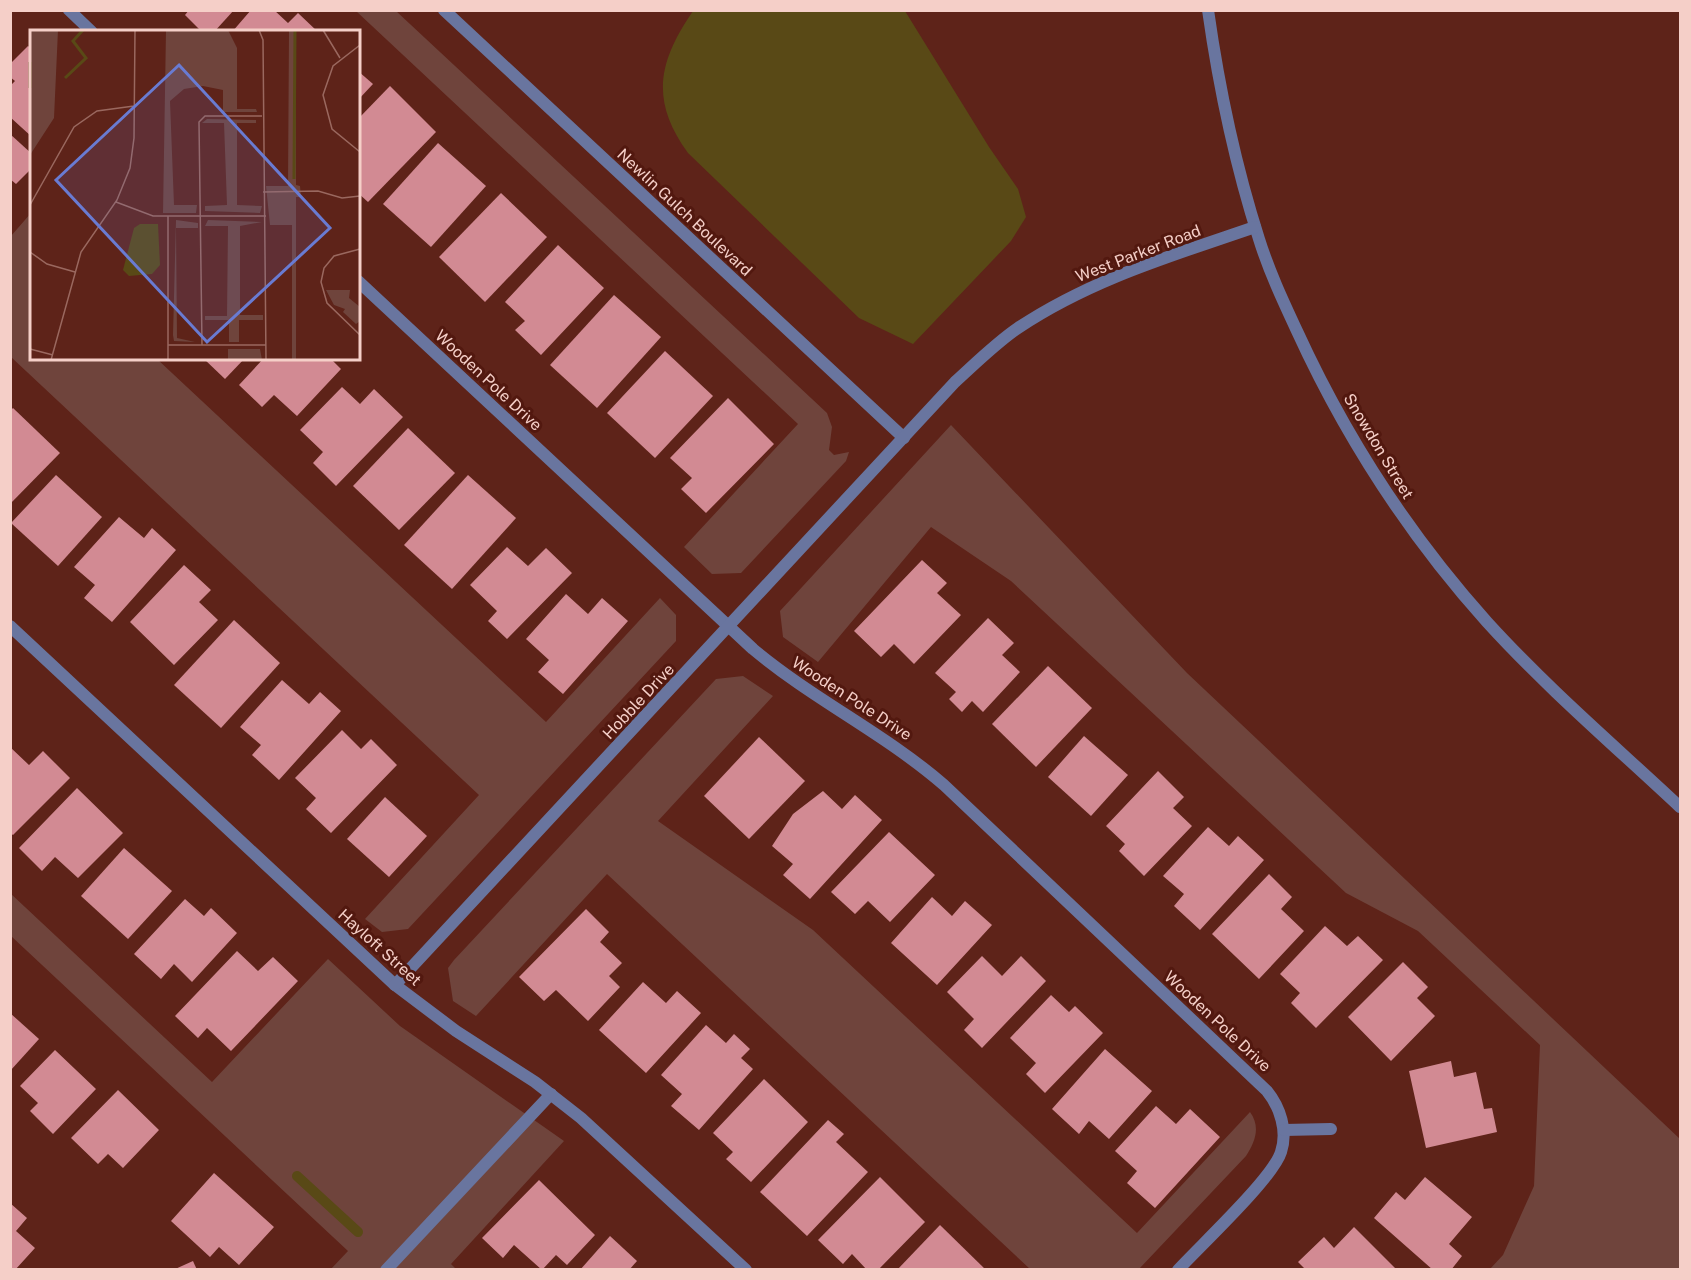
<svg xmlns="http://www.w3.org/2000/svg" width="1691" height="1280" font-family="'Public Sans',sans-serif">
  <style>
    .green { fill: #6f443c }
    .water { fill: #594916 }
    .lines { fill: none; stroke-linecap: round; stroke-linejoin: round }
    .stream { stroke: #594916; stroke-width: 10 }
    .building { fill: #d28a93 }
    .service { stroke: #69759f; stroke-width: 12 }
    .minor { stroke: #69759f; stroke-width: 12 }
    .labels { text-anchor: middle; stroke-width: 6; stroke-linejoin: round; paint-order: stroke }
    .street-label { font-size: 16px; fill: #f5cfc8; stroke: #52180f }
    .inset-river { fill: none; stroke: #594916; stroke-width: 3 }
    .inset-road { fill: none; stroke: #9a685f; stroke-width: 1.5 }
    .view { fill: #697bd2; fill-opacity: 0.15; stroke: #697bd2; stroke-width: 3 }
    .inset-edge { fill: none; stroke: #f5cfc8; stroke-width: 3 }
  </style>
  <rect width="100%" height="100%" fill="#5e2319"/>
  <g class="green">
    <polygon points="356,11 396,11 827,413 832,427 829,450 834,455 849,452 846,461 741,573 712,574 684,547 798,424"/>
    <polygon points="31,213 32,358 157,359 546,722 660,598 676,615 676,641 408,929 382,932 365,919 479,795 11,357 11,236"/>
    <polygon points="951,425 1187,673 1680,1139 1680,1269 1490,1269 1503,1255 1534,1186 1540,1045 1418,931 1346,893 1011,581 931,527 818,662 783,637 780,611"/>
    <path d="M743 676 773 696 658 821 813 930 1137 1233 1250 1112C1261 1127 1255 1142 1246 1156L1139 1269H1030L607 874 476 1016 453 1001 448 968 454 960 716 679Z"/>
    <polygon points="10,893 212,1082 328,959 400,1026 564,1141 451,1264 456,1269 331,1269 348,1251 11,936"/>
  </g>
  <path class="water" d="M693 11H905L989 147 1018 189 1026 217 1011 241 913 344 859 318 688 153C650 101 658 62 693 11Z"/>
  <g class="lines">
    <polyline class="stream" points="297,1176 358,1232"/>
  </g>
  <g class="building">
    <polygon points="189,10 234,10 214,32 202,32 185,15"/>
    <polygon points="251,10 274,10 288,23 298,13 318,32 232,32"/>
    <polygon points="28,46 32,49 32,137 10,117 10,86 15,81 10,77 10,64"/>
    <polygon points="358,71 373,84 358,100"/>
    <polygon points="390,86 436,132 368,202 358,193 358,119"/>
    <polygon points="10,134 32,154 32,168 16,184 10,179"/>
    <polygon points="438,143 486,186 431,247 383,204"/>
    <polygon points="501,193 547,237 485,302 439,257"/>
    <polygon points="558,245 604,288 541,355 515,330 525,321 505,302"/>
    <polygon points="614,295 661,337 597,408 550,365"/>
    <polygon points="665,351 713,396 655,458 607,413"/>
    <polygon points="203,358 245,358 225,379"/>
    <polygon points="264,358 330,358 341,369 297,416 274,395 262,407 239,385"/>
    <polygon points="342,387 360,404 374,389 403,417 336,486 313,463 323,452 300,430"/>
    <polygon points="728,398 774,444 706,513 681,489 692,478 670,458"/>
    <polygon points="13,408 60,453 10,504 10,411"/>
    <polygon points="408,428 455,473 399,530 353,486"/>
    <polygon points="56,475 102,517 58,566 11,523"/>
    <polygon points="468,475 516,518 452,589 404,545"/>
    <polygon points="119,517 144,538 152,528 176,550 112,622 84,598 95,585 74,567"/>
    <polygon points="507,547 528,566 546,548 572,573 507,639 488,621 497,611 470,585"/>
    <polygon points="922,560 947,583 937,593 961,615 914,664 894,644 881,657 854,631"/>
    <polygon points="184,565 211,590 199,602 218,620 174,665 130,622"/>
    <polygon points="566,594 588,614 602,598 628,621 563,694 538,672 549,660 526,639"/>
    <polygon points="988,618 1014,643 1002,655 1020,672 983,712 972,701 962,712 949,699 956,692 935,673"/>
    <polygon points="234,620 280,663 221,728 174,685"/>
    <polygon points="1048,666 1092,708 1036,767 992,724"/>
    <polygon points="282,680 309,704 320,692 341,711 279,780 252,755 261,745 240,727"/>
    <polygon points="342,730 361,749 371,739 397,765 331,833 306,809 316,798 295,778"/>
    <polygon points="1084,736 1128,775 1091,816 1048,777"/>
    <polygon points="759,737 805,781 749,839 704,796"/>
    <polygon points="10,747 29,765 43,751 70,778 13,835 10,833"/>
    <polygon points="1158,771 1184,797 1173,808 1192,826 1144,876 1119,851 1125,844 1106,826"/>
    <polygon points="77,788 123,833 78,878 55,857 42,871 19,848"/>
    <polygon points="823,791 842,809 855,795 882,820 810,899 783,875 793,864 772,846 793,814"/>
    <polygon points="385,797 427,836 389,877 347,839"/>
    <polygon points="1208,827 1229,846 1238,836 1264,860 1200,930 1174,906 1184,894 1163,876"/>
    <polygon points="889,832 935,875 890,922 868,901 855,914 831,892"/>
    <polygon points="124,848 172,891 128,939 81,896"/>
    <polygon points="1269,874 1292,897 1281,909 1304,931 1259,979 1212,934"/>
    <polygon points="932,897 952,916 965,901 992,925 937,985 891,943"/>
    <polygon points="185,899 204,916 211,908 237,933 192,982 174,964 161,979 134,954"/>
    <polygon points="586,909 609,932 600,942 622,963 609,976 620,987 588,1021 556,990 544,1001 519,977"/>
    <polygon points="1325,926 1347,946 1358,936 1383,960 1316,1028 1291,1003 1300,993 1280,974"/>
    <polygon points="237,951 258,971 273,957 298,981 231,1051 207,1028 198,1038 175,1016"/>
    <polygon points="982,956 1002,976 1021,956 1046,981 982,1048 964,1030 974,1019 947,992"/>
    <polygon points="1403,962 1428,987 1417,998 1435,1016 1391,1061 1348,1017"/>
    <polygon points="643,982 666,1003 677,991 701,1013 646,1073 599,1030"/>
    <polygon points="1051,995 1069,1012 1075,1006 1103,1033 1045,1093 1026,1074 1036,1063 1010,1038"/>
    <polygon points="10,1013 39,1039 10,1071"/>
    <polygon points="706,1025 726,1043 734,1034 750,1049 741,1058 753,1069 699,1130 671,1106 682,1094 661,1075"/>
    <polygon points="1105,1049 1152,1091 1109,1139 1089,1121 1079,1134 1052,1109"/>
    <polygon points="55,1050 96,1089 53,1134 30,1111 38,1103 20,1086"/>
    <polygon points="1451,1061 1454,1077 1476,1072 1484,1109 1492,1108 1497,1132 1426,1148 1409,1071"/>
    <polygon points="764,1079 808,1122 751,1182 726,1159 733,1152 713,1133"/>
    <polygon points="118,1090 159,1130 123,1168 108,1154 98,1164 71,1138"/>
    <polygon points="1156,1106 1176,1124 1190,1109 1220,1137 1155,1208 1127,1183 1137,1171 1115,1151"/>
    <polygon points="828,1120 844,1134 836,1142 868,1172 807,1236 760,1192"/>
    <polygon points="214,1173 274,1227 239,1265 219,1247 210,1257 171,1221"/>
    <polygon points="880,1177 925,1222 878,1270 867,1270 852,1254 843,1264 818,1240"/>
    <polygon points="1425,1177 1472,1217 1449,1244 1462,1256 1451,1270 1433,1270 1374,1218 1396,1192 1405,1200"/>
    <polygon points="539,1180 595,1235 567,1265 556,1255 542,1270 514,1245 503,1258 482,1238"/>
    <polygon points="10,1203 27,1218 16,1231 35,1248 15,1270 10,1270"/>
    <polygon points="940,1225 986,1270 897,1270"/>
    <polygon points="1354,1227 1397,1270 1306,1270 1298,1262 1324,1237 1334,1248"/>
    <polygon points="610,1236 637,1261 629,1270 580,1270"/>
    <polygon points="193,1261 197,1270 173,1270"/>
  </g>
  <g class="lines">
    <polyline class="service" points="386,1270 551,1094"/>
    <g class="minor">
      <polyline points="69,10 92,32"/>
      <polyline points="444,10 904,438"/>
      <path d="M1208 10C1219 88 1235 164 1259 239 1269 271 1283 301 1297 331 1346 438 1409 535 1487 622 1547 688 1616 747 1680 807"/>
      <path d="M358 281 753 649C814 700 884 733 944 785L1267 1091C1280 1107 1288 1131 1281 1152 1273 1178 1201 1245 1178 1270"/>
      <polyline points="10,626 395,985 456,1031 535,1082 581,1118 746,1270"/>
      <path d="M395 985 955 382C976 363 996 343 1018 328 1091 279 1174 255 1255 227"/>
      <polyline points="1284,1130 1331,1129"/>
    </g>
  </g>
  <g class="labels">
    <g class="street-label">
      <text transform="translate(685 212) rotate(43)" y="6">Newlin Gulch Boulevard</text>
      <text transform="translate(1138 253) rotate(-21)" y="6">West Parker Road</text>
      <text transform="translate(489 380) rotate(43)" y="6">Wooden Pole Drive</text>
      <text transform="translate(1379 446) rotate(59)" y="6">Snowdon Street</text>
      <text transform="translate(852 698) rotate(33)" y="6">Wooden Pole Drive</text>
      <text transform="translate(638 701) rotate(-47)" y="6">Hobble Drive</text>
      <text transform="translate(380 947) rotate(42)" y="6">Hayloft Street</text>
      <text transform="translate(1218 1021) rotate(43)" y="6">Wooden Pole Drive</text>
    </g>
  </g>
  <g transform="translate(30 30)">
    <rect width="330" height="330" fill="#5e2319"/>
    <path d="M0 0H28L24 88 0 125ZM136 0H198L207 18V79H226L227 82H193V60L173 56 154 59 140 71 144 175H167L166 183H133ZM259 0H266V155L270 156 271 167H266V330H262V195H240L236 156H258ZM177 89 226 90V93H207V175L232 176 230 183 175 181V176L197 175 194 93H172ZM146 190 168 193V198H146L147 308 165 312 144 311 143 305ZM178 190 232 192 210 196V285H233V290H209V312H199V290H175V286H197L198 196H175ZM296 260H320L319 268 330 277V291L326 294 313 282 315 279 304 275ZM198 319H230L232 330H198Z" fill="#6f443c"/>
    <path d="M110 194H128L130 235 122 244 99 246 93 240 104 198Z" fill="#594916"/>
    <path class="inset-river" d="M0 32V58M35 48 56 28 43 11 53 0M264 149 265 0"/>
    <path class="inset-road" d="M229 0 233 10 236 330M293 0 310 28M330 15 303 36 293 65 302 99 330 122M233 162 288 161 312 168 330 166M86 172 123 186H236M0 175 44 97 67 81 104 76M330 219 304 226 294 238 291 252 297 273 330 305M0 222 17 234 45 242M138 315H236M172 315 169 92 175 86H232M0 319 23 325M21 330 51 222 87 170 100 138 104 108 105 0M138 330V186"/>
    <path class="view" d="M149 35 300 198 177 312 26 150Z"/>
    <rect width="330" height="330" class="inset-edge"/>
  </g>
  <rect width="1691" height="1280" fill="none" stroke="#f5cfc8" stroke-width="24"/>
</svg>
